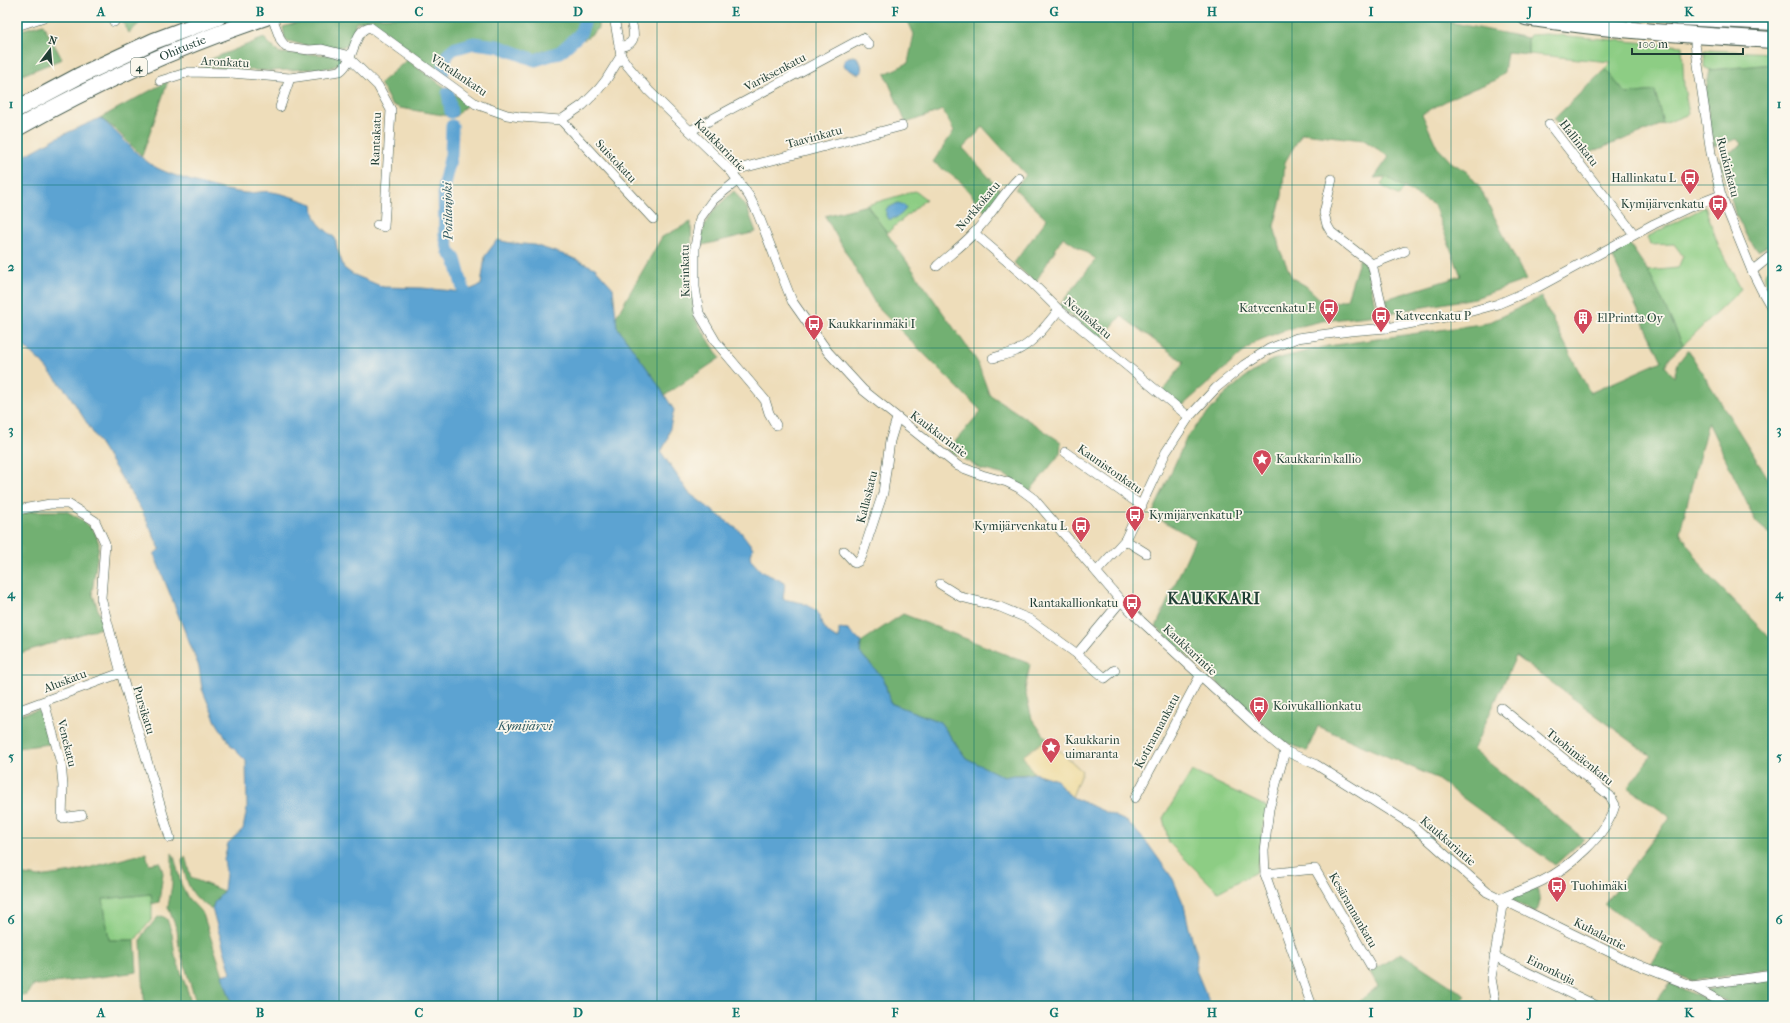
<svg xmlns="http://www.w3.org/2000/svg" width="1790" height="1023" font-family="'IM FELL French Canon',serif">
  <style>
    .green { fill: #8dcd84; stroke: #56855c }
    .forest { fill: #72b072; stroke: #487653 }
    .sand { fill: #eeda9e; stroke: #868c69 }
    .water { fill: #5ba3d2; stroke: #3d7083 }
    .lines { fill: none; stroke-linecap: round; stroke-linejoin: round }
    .river { stroke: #5ba3d2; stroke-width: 13 }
    .street-casing { stroke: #3e5548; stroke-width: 10 }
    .highway-casing { stroke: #3e5548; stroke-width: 18 }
    .street { stroke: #fff; stroke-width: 9 }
    .highway { stroke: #fff; stroke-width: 16 }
    .grid { fill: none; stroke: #0f766e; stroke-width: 1; stroke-opacity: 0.55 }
    .labels { text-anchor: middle; stroke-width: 3.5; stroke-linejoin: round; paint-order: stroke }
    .shield { fill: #fbf7ec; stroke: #61756b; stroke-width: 1 }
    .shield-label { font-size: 11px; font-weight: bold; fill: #1f3d34 }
    .street-label { font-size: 12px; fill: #1f3d34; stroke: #fbf7ec }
    .poi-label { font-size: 12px; fill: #1f3d34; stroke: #fbf7ec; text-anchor: start }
    .water-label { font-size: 13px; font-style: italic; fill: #315c63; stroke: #fbf7ec }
    .district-label { font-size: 16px; font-weight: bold; letter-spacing: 1px; fill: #1f3d34; stroke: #fbf7ec }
    .neatline { fill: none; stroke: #0f766e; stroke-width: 1.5 }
    .grid-label { font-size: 13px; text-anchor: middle; font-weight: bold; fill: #0f766e }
  </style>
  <rect width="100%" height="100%" fill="#fbf7ec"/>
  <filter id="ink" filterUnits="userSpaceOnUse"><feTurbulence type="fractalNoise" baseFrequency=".025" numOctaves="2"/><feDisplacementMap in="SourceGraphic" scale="8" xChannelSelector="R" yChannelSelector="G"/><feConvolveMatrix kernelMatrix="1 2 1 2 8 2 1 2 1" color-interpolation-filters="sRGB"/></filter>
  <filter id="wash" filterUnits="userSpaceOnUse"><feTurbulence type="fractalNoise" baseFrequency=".012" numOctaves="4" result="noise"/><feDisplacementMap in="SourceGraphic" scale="16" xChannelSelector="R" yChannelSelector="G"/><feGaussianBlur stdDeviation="0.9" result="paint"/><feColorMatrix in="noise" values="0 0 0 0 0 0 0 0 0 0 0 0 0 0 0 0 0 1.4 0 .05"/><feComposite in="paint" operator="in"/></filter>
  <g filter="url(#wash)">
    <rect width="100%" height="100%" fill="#eeddba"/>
    <g class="green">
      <polygon points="1546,34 1682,46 1684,87 1689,114 1663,124 1655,91 1626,94 1605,69 1611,62 1528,54 1528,38 1530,35"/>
      <polygon points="1705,50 1773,53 1773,64 1710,70 1704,67"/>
      <polygon points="1386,177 1404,187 1399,196 1381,185"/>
      <polygon points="915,191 926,199 887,233 867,205"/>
      <polygon points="1705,207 1719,247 1741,289 1683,345 1648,271 1678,268 1683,256 1674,244 1650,245 1647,237"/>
      <polygon points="1773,268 1773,294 1765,279 1767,272"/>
      <polygon points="1192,771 1267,807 1256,872 1218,892 1169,843 1163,818"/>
      <polygon points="152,894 152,919 135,940 109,940 103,899"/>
    </g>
    <g class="forest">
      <polygon points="120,17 146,17 129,33"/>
      <path d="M315 17H581L575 32 558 47 533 54 498 40H473L443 50 440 73 370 21 356 22 349 45C330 51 304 46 285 40L283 27Z"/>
      <polygon points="590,17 598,17 598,29 584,40"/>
      <polygon points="906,17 1424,17 1528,38 1528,54 1507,52 1504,72 1496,80 1455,96 1422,114 1437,147 1451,162 1467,172 1479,186 1526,280 1475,298 1389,313 1386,299 1461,276 1434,205 1386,177 1374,178 1389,157 1364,140 1302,133 1285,162 1282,196 1274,226 1280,250 1292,278 1306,286 1326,305 1347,299 1360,258 1367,267 1377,315 1322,321 1285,330 1255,342 1182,406 1162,392 1184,362 1121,316 1100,340 1059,306 1096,259 1063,237 1035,283 1014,263 1047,219 1015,189 1026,175 983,127 963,148 1002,192 986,213 961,182 933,162 954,131 943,110 906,123 885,74 908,63 914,34"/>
      <polygon points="43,24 62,59 22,75 17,59 17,31"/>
      <polygon points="264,38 279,53 335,55 341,57 342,63 330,68 270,71 203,67 201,63"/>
      <polygon points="407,60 468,104 455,117 400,108 391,104 380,83"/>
      <polygon points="1773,64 1773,243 1758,251 1747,237 1735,213 1720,158 1742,145 1737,139 1714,146 1705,95 1710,70"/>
      <polygon points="1605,69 1626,94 1655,91 1663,124 1581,156 1554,119"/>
      <polygon points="168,81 142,156 114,128 100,118"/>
      <path d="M734 191 747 208 756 232 699 246C704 217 713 210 734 191Z"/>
      <polygon points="867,205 977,361 989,394 1061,442 1060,454 1029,492 1005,475 981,469 948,450 981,411 877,307 825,216"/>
      <polygon points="691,222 694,317 720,358 664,396 654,378 617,327 616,317 662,237"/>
      <polygon points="1629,243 1648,271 1683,345 1670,357 1665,366 1674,377 1678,363 1688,350 1773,486 1773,537 1756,522 1708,422 1680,532 1707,574 1773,641 1773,969 1693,981 1651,965 1663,945 1604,904 1670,817 1628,787 1651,756 1516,656 1473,750 1584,839 1555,865 1434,777 1318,726 1307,751 1280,740 1156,627 1195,539 1152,515 1187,437 1222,397 1244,378 1272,360 1328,346 1488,323 1541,297 1590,393 1662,361 1611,254"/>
      <polygon points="32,511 66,511 84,521 95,532 99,544 92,592 104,627 17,654 17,515"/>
      <path d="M903 614 1030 664 1025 690 1032 719 1047 739 1023 756 1034 773C1024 775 1014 774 1004 778L966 758 940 722 890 703 884 679 860 653 861 642Z"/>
      <polygon points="39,710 50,744 17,748 17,715"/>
      <polygon points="146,853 149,864 160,862 163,873 159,902 152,904 151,894 103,899 109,940 135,940 137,972 32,986 26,996 17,994 17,874 39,877 73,872"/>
      <polygon points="172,853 174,856 181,884 188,898 203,914 233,1006 197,1006 179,946 177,930 168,907 172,885"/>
      <path d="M185 856 191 878 223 891 214 903 212 909C190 897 187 884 182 861Z"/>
      <path d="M1537 888C1539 897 1542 905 1535 913L1508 898Z"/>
      <polygon points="162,916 167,919 172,934 175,955 189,995 192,1006 146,1006 144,998 141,941 143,934 158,917"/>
      <polygon points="1401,953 1466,996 1456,1006 1354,1006 1378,986 1370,972"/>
      <polygon points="1773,978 1773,1006 1735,1006 1705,990"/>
      <polygon points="1670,983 1720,1006 1653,1006"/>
    </g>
    <polygon class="sand" points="1047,739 1082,771 1072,797 1063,789 1057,780 1034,773 1023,756"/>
    <g class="water">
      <polygon points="853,56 857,57 861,64 862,72 859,74 853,72 844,66 844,61 848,57"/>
      <path d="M100 118C120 133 136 157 157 168 177 178 223 191 245 193 254 194 263 190 272 192 286 194 300 200 313 204 314 223 321 226 335 238L337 248 344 268 352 274 383 287 422 288 464 292 481 285 485 256 497 240 511 243 534 245 568 256 595 268 613 288 617 327 654 378 674 410 667 441 661 452 689 493 741 532 753 548 750 559 761 571 785 583 783 599 803 603 817 611C821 623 827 636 839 639V629L848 630 861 642 860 653 884 679 890 703 940 722 966 758 1004 777 1013 775H1024L1034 773 1057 780 1063 789 1072 797 1128 822 1148 844 1173 879 1184 905 1189 928 1197 954 1196 970 1211 1006H233L222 975 231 973 212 909 214 903 224 890 226 873 224 859 228 843 243 829 247 808 246 761 232 747 216 722 202 689 199 667 154 554 160 549 141 509 68 393 42 363 17 340V160L58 137Z"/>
      <path d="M898 203 904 205 906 208C903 214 895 220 888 219L886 216V209Z"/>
    </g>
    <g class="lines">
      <g class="river">
        <polyline points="443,72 445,60 448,54 453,49 474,43 498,46 535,60 560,52 580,34 586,17"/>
        <polyline points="448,93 451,112"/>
        <polyline points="452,126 451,155 444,184 445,235 449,252 455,259 464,292"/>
      </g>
    </g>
  </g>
  <g filter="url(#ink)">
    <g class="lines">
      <g class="street-casing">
        <g id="street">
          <polyline points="112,17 114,22"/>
          <polyline points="272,17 281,41 286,47 309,50 322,49 346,55 378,86 391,110 384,227 377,225"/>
          <polyline points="614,17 621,56 627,65 649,91 731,171 749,196 758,214 792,301 828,352 863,390 958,466 982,475 1007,482 1019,488 1034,499 1121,601 1141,621 1261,731 1285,751 1315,764 1412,825 1487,892 1626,960 1692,986 1773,975"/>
          <polyline points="17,26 44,17"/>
          <polyline points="1695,44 1711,153 1721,195 1752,271 1762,291 1773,310"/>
          <path d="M619 47C639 44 634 32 630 17"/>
          <path d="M160 81 189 72 231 73 290 78 340 71C355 61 353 29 370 27L476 104 507 115 520 117 561 120 583 105 598 90 606 80 621 56"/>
          <polyline points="280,107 290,78"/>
          <polyline points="561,120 653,219"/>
          <polyline points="1549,124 1634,234"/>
          <polyline points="690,131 863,38 869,45"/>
          <polyline points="731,171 902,126"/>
          <polyline points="1332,179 1324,213 1327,225 1331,232 1372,264 1387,328"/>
          <polyline points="738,180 713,200 700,218 695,247 695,287 699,313 716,342 765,400 769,413 776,425"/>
          <polyline points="974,233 1030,281 1059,310 1189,417"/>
          <polyline points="1372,264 1405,251"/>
          <path d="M937 266C949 255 963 245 974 233 991 216 1002 194 1019 178"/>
          <polyline points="1752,271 1773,254"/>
          <path d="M993 358C1000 356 1009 354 1016 351 1035 342 1046 325 1059 310"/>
          <polyline points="1065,452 1142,506"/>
          <polyline points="17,510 50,504 68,504 95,521 105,543 101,598 121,673 170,838"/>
          <polyline points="1125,540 1146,553"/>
          <polyline points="844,551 855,563 859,561 862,556 883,493 890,441 897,418"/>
          <polyline points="1097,571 1125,540 1166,452 1189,417 1216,388 1244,365 1269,349 1297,338 1350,331 1387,328 1461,314 1498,304 1538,287 1654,224 1690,207 1721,195"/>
          <polyline points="940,584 961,597 1000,607 1029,619 1077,654 1121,601"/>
          <polyline points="1077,654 1105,678 1115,670"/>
          <polyline points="44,702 61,763 63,786 62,818 82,815"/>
          <polyline points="17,711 121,673"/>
          <polyline points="1285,751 1269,809 1264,851 1265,874 1312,1006"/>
          <polyline points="1135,798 1200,676"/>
          <polyline points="1265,874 1315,869 1371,966"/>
          <path d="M1499 899C1513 893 1528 888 1542 881 1569 868 1607 835 1615 805L1610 796 1501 708"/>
          <polyline points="1494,956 1597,1006"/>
          <polyline points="1692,986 1729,1006"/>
          <polyline points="1496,1006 1491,978 1503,906 1499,899"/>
        </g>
      </g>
      <g class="highway-casing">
        <g id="highway">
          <path d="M1526 17C1608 30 1690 35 1773 40"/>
          <polyline points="1679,17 1773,22"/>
          <polyline points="17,109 79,76 154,41 218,17"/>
          <path id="s1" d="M17 128C96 83 180 46 266 17"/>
        </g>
      </g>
      <use href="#street" class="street"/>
      <use href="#highway" class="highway"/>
    </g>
  </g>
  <path class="grid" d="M181 17V1006M339 17V1006M498 17V1006M657 17V1006M816 17V1006M974 17V1006M1133 17V1006M1292 17V1006M1451 17V1006M1609 17V1006M17 185H1773M17 348H1773M17 512H1773M17 675H1773M17 838H1773"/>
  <defs>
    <g id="bus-pin" transform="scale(1)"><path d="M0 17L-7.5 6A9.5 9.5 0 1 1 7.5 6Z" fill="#d1495b" stroke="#fbf7ec"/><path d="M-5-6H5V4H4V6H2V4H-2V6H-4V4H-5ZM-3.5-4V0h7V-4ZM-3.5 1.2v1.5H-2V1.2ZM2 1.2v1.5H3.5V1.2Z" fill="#fff"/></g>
    <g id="building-pin" transform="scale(1)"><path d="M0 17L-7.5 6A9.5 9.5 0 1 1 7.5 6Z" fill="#d1495b" stroke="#fbf7ec"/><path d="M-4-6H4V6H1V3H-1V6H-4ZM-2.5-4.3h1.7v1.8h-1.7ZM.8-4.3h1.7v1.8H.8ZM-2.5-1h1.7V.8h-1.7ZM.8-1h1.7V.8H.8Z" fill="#fff"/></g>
    <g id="sight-pin" transform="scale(1)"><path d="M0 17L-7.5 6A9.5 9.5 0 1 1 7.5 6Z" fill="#d1495b" stroke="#fbf7ec"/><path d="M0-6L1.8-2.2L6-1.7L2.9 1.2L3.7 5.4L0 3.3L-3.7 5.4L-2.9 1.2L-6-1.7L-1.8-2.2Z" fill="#fff"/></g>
  </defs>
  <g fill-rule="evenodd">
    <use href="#bus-pin" x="1690" y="178"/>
    <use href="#bus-pin" x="1718" y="204"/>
    <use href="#bus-pin" x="1329" y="308"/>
    <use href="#bus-pin" x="1381" y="316"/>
    <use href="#building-pin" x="1583" y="318"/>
    <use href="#bus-pin" x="814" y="324"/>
    <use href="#sight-pin" x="1262" y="459"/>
    <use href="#bus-pin" x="1135" y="515"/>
    <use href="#bus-pin" x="1081" y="526"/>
    <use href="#bus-pin" x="1132" y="603"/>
    <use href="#bus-pin" x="1259" y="706"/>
    <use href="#sight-pin" x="1051" y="747"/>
    <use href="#bus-pin" x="1557" y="886"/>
  </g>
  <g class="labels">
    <rect class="shield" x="131" y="58" width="16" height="18" rx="3"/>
    <g class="shield-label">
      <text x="139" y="71">4</text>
    </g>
    <g class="street-label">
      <text dy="4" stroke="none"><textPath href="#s1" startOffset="184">Ohitustie</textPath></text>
      <text transform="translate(225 62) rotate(3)" y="4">Aronkatu</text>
      <text transform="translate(775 72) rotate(-28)" y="4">Variksenkatu</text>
      <text transform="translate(459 75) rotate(34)" y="4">Virtalankatu</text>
      <text transform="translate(814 137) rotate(-15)" y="4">Taavinkatu</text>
      <text transform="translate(376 139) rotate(-88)" y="4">Rantakatu</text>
      <text transform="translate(1579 143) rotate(52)" y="4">Hallinkatu</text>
      <text transform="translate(720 145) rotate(46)" y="4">Kaukkarintie</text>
      <text transform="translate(616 161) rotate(47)" y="4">Suistokatu</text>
      <text transform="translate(1728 167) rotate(76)" y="4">Ruukinkatu</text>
      <text transform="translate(978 206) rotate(-50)" y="4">Norkkokatu</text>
      <text transform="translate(685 271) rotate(-91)" y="4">Karinkatu</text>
      <text transform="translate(1088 318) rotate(40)" y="4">Neulaskatu</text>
      <text transform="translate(939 434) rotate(37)" y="4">Kaukkarintie</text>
      <text transform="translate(1110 469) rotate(35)" y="4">Kaunistonkatu</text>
      <text transform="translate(867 497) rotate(-76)" y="4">Kallaskatu</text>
      <text transform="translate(1190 650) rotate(43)" y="4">Kaukkarintie</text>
      <text transform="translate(65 681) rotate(-21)" y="4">Aluskatu</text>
      <text transform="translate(144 710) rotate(73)" y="4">Pursikatu</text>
      <text transform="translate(1157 731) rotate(-62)" y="4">Kotirannankatu</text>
      <text transform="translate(67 743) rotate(76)" y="4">Venekatu</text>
      <text transform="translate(1580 757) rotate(39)" y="4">Tuohimäenkatu</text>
      <text transform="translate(1448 841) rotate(41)" y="4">Kaukkarintie</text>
      <text transform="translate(1353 910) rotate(60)" y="4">Kesärannankatu</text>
      <text transform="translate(1600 934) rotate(27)" y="4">Kuhalantie</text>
      <text transform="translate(1551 970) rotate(26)" y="4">Einonkuja</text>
    </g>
    <g class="poi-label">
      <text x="1676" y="182" text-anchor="end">Hallinkatu L</text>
      <text x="1704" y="208" text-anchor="end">Kymijärvenkatu</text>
      <text x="1315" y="312" text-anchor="end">Katveenkatu E</text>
      <text x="1395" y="320">Katveenkatu P</text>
      <text x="1597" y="322">ElPrintta Oy</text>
      <text x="828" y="328">Kaukkarinmäki I</text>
      <text x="1276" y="463">Kaukkarin kallio</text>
      <text x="1149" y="519">Kymijärvenkatu P</text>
      <text x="1067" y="530" text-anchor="end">Kymijärvenkatu L</text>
      <text x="1118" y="607" text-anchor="end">Rantakallionkatu</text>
      <text x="1273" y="710">Koivukallionkatu</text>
      <text x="1065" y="744">Kaukkarin<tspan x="1065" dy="14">uimaranta</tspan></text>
      <text x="1571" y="890">Tuohimäki</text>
    </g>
    <g class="water-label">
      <text transform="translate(447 211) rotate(-91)" y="5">Potilanjoki</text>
      <text x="525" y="730">Kymijärvi</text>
    </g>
    <g class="district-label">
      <text x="1214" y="604">KAUKKARI</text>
    </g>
  </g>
  <rect width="1790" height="1023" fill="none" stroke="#fbf7ec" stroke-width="44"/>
  <g transform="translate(50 50) rotate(16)" stroke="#fbf7ec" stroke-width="3" paint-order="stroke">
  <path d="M0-3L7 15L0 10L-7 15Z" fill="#1f3d34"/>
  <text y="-6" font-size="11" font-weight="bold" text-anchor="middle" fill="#1f3d34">N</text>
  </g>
  <path d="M1632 48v6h111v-6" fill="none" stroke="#1f3d34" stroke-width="2"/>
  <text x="1638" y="48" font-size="12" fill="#1f3d34" stroke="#fbf7ec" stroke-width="3" paint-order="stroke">100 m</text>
  <rect x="22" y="22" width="1746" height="979" class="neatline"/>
  <g class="grid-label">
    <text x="101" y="16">A</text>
    <text x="260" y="16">B</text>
    <text x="419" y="16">C</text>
    <text x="578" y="16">D</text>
    <text x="736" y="16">E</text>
    <text x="895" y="16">F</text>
    <text x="1054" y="16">G</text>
    <text x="1212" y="16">H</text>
    <text x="1371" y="16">I</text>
    <text x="1530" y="16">J</text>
    <text x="1689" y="16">K</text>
    <text x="11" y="108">1</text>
    <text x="1779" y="108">1</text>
    <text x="11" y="271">2</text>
    <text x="1779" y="271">2</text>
    <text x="11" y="434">3</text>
    <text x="1779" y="434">3</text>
    <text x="11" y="598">4</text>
    <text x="1779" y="598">4</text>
    <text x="11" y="761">5</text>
    <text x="1779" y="761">5</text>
    <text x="11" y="924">6</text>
    <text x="1779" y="924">6</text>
    <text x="101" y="1017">A</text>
    <text x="260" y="1017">B</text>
    <text x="419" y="1017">C</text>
    <text x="578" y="1017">D</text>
    <text x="736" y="1017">E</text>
    <text x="895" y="1017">F</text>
    <text x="1054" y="1017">G</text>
    <text x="1212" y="1017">H</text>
    <text x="1371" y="1017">I</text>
    <text x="1530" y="1017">J</text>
    <text x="1689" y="1017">K</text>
  </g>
</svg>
